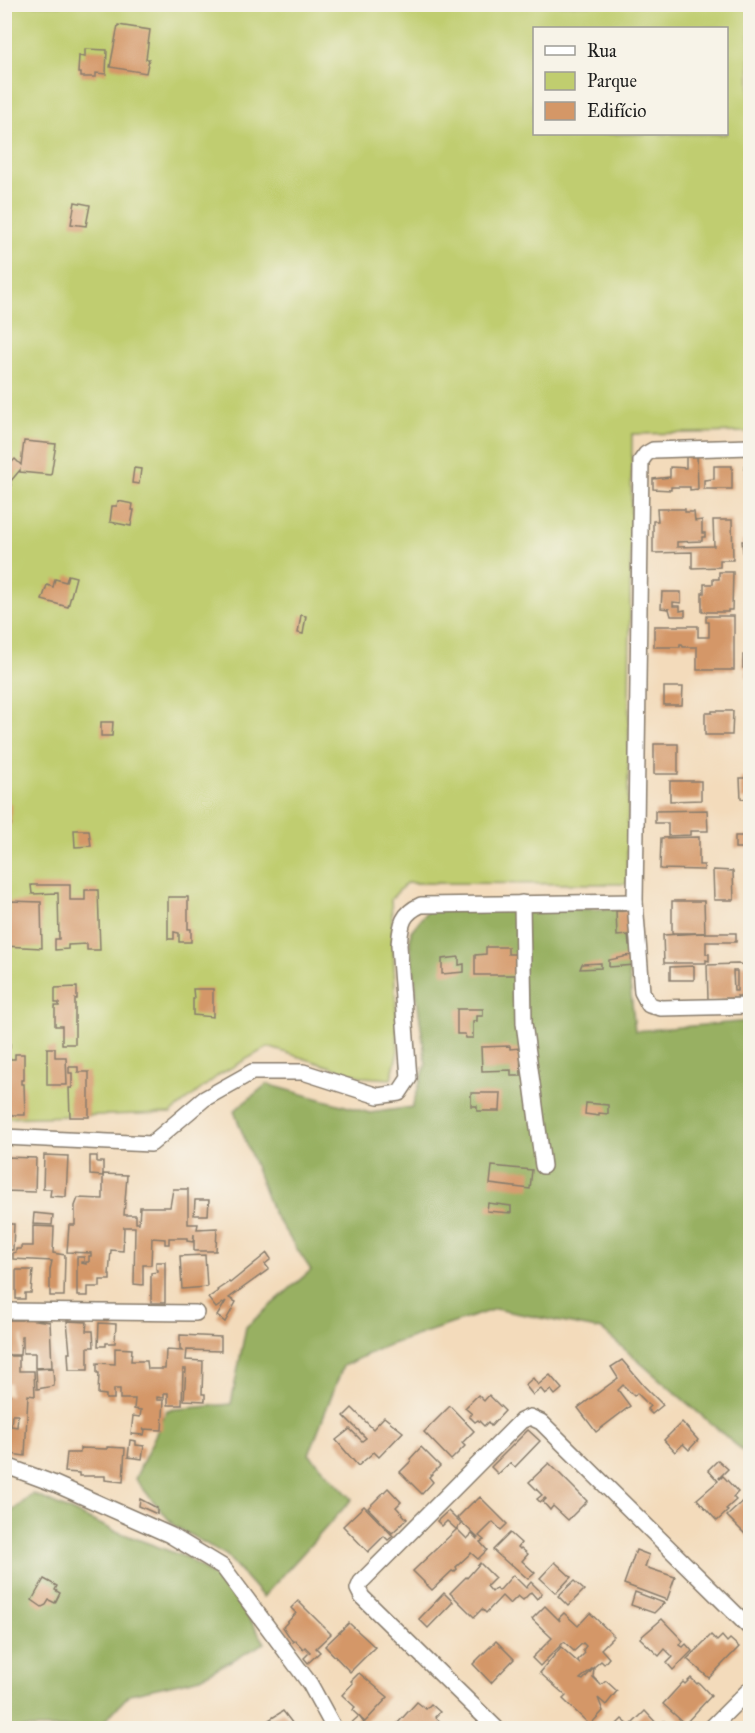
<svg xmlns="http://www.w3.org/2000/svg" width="755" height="1733" font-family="'IM FELL Great Primer',serif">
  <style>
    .green { fill: #c0cd6f; stroke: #6e7446; stroke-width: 1.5; fill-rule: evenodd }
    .forest { fill: #98b062; stroke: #5a663f; stroke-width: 1.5 }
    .building { fill: #d49767; fill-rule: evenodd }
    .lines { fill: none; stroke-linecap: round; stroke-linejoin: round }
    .minor-casing { stroke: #887c6c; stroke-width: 18 }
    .minor { stroke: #fff; stroke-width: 15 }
  </style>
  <rect width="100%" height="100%" fill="#f7f3e8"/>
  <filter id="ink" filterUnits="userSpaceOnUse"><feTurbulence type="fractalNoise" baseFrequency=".0167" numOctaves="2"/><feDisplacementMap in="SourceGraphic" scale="12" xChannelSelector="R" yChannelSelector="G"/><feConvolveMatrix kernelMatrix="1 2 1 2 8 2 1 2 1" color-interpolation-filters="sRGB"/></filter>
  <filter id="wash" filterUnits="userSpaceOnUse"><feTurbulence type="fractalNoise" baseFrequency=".008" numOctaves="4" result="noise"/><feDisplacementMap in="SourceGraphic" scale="24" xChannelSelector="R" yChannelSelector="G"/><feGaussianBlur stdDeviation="1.35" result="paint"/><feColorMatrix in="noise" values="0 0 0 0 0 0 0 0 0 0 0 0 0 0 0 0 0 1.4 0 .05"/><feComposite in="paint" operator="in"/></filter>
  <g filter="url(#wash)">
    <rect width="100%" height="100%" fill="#f3dbbb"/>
    <path class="green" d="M4 5H750V432L632 434 627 884 406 883 391 899 398 1051 391 1079 363 1077 268 1047 220 1074 171 1113 5 1118ZM534 28H726V134H534Z"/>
    <g class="forest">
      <polygon points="622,909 635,1031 750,1021 750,1457 602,1330 495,1309 383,1347 343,1366 309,1454 352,1499 263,1597 226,1555 174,1526 135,1479 167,1410 231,1404 246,1327 311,1270 273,1213 234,1111 267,1084 370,1113 412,1107 426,1064 410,945 411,931 428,910"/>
      <polygon points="33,1494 113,1530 188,1558 219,1580 244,1610 265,1643 197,1679 130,1694 98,1728 5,1728 5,1517"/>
    </g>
    <g id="blocks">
      <g class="building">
        <polygon points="118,25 150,30 146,59 149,59 146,73 110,67"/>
        <polygon points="85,49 107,50 106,74 96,73 96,77 81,77 81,73 78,73 79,56 85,57"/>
        <polygon points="75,202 90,205 86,226 71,224"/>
        <polygon points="24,441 56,444 51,475 20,472 20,470 10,482 11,485 4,485 4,463 6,461 10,464 15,459 21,465"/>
        <polygon points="697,454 698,489 690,490 690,487 671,487 671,490 653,489 653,479 670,477 670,467 686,468 686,455"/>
        <rect x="745" y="464" width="5" height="24"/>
        <polygon points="714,466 732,466 732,489 704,489 704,480 714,479"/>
        <polygon points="134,468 141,469 139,484 132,483"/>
        <polygon points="118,501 133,504 132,510 134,510 131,526 110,522 112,506 117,506"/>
        <polygon points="657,509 685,509 685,512 694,512 695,521 702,520 702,533 705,533 705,537 702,537 702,541 677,542 677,547 714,546 713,520 732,520 733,560 720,560 720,567 692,568 692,552 653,553 653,521 658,521"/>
        <polygon points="742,541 750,541 750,552 743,552"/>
        <polygon points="719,572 733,572 732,610 728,610 728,612 702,612 702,593 704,593 704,584 713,584 713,579 719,579"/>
        <polygon points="68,575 76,577 68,607 42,600 47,585 53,587 55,579 66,582"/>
        <polygon points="662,592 681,592 681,603 673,602 673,606 680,606 680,611 685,610 685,616 671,616 669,609 661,608"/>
        <polygon points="301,615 306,616 303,634 298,633"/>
        <polygon points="706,616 734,616 734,670 697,670 697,647 683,647 682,644 680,644 680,647 654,647 654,626 698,626 698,637 709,637 709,622 706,622"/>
        <polygon points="743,655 750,655 750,677 746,677 746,668 743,668"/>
        <polygon points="664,687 683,687 682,705 664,705"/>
        <polygon points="712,711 733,711 732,735 705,735 705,713 712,713"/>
        <polygon points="101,722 113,722 112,736 101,736"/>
        <rect x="654" y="744" width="24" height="30"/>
        <polygon points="740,778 750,778 750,798 741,799"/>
        <polygon points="670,781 701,781 701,800 670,801"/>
        <rect x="4" y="803" width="7" height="22"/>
        <polygon points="707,810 708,831 690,831 690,835 668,836 668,823 655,823 655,811"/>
        <polygon points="74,830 89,830 91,846 75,847"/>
        <rect x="735" y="836" width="15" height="12"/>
        <polygon points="699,837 699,865 704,865 704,870 660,869 661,838"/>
        <polygon points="713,870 733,871 734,900 714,900"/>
        <polygon points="31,885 70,885 70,900 85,900 85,890 98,890 100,950 87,950 87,944 68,945 68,949 55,950 55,939 59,939 58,893 32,894"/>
        <rect x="4" y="897" width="3" height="27"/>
        <polygon points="168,897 188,897 188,929 191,929 191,942 179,942 179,933 174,932 174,939 168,939"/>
        <polygon points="9,901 41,902 42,948 4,946 4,934 9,934"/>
        <polygon points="672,901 704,901 705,933 672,933"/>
        <polygon points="616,911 632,911 634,945 629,945 628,935 617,936"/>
        <polygon points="704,933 736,933 736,942 706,942 706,954 709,954 709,961 706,960 706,963 664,963 663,935"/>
        <polygon points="486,947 508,947 508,954 516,954 516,975 475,975 475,955 486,954"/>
        <polygon points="635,955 635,965 609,967 609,960 624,957 624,956"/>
        <polygon points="459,957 459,965 464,964 464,972 442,974 442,959"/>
        <polygon points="601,963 601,968 580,969 582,964"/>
        <path d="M737 964 750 965V991H747V996H737L738 998 708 999 707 965ZM733 971H737V991H734Z"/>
        <polygon points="694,966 694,980 670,980 670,967"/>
        <polygon points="77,987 77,999 75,999 75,1044 62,1044 62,1026 55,1026 55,1006 59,1006 59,1003 55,1003 55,988"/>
        <polygon points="193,989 213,989 213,1017 193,1015 193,999 194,999"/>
        <rect x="4" y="1001" width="6" height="16"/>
        <polygon points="457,1009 483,1009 483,1016 477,1016 477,1021 473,1021 473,1038 466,1038 465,1034 457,1034"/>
        <rect x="4" y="1035" width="6" height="13"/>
        <polygon points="510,1046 510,1049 520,1048 521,1076 511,1076 511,1070 482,1071 481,1047"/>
        <polygon points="47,1048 55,1048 55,1057 66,1057 67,1085 47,1085"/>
        <polygon points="15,1054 24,1054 24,1080 21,1080 21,1084 24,1084 25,1115 4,1115 4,1098 6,1098 6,1059 15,1059"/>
        <polygon points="69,1067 78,1067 78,1072 89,1072 89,1117 70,1117 69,1088 72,1088 72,1073 69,1073"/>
        <polygon points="471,1093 501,1093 500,1111 477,1111 477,1106 471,1106"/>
        <polygon points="586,1103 608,1105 608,1114 599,1113 599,1116 585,1114"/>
        <polygon points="44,1155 68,1156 66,1197 50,1196 51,1189 43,1189"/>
        <polygon points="90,1156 97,1156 97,1162 103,1162 103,1176 90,1175"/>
        <polygon points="4,1157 36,1158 35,1192 4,1191"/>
        <polygon points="492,1166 532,1170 530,1189 490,1184"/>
        <polygon points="103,1174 127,1175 124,1215 136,1215 136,1223 139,1223 140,1207 170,1207 173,1189 188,1189 188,1224 198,1224 197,1229 217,1228 216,1251 194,1251 194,1234 193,1242 187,1241 187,1238 169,1238 169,1244 165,1244 165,1239 152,1238 151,1265 143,1265 143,1285 134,1284 135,1227 124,1227 123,1251 111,1250 109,1275 110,1275 110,1280 100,1280 100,1287 88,1287 88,1296 77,1296 77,1257 84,1257 84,1262 81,1262 81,1263 86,1264 86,1262 89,1262 89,1256 91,1256 91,1253 67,1252 69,1225 75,1225 75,1206 78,1198 103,1199"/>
        <polygon points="195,1200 209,1200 208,1215 194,1215"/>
        <polygon points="488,1203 511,1206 511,1213 487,1211"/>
        <polygon points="34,1213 53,1215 52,1225 33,1224"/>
        <polygon points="4,1224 14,1224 13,1250 4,1250"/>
        <polygon points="33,1226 54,1227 53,1253 65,1255 64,1296 50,1296 50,1270 52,1261 13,1259 13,1253 16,1252 16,1249 21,1249 21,1246 33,1246"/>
        <polygon points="267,1253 271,1259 265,1264 269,1269 229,1298 236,1302 225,1322 220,1318 217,1316 226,1301 216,1308 208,1298 218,1291 217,1290 229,1282 230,1283"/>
        <polygon points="205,1255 207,1287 182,1289 180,1256"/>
        <polygon points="156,1262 165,1262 165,1303 151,1303 151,1273 158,1272 158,1270 156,1269"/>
        <polygon points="16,1270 33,1270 31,1293 25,1293 25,1299 16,1299"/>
        <polygon points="22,1318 50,1322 52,1367 35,1368 35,1353 23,1353 23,1336 21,1336 20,1355 4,1355 4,1320 22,1320"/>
        <polygon points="67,1321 87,1322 86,1331 93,1331 94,1347 88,1347 88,1370 69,1370 68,1353 70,1353"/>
        <polygon points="99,1323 116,1324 115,1343 106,1343 106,1346 98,1346"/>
        <polygon points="180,1335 221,1337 221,1351 187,1350 186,1360 203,1361 202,1394 205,1394 205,1401 184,1400 186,1369 183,1369 182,1405 168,1405 168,1393 164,1393 164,1398 157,1397 157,1400 164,1400 162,1430 143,1429 145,1430 144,1435 131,1434 133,1416 140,1417 141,1410 134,1409 135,1399 120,1399 120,1389 114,1389 114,1399 106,1399 106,1395 98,1394 99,1373 97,1373 97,1363 115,1364 115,1348 132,1349 131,1361 147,1361 148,1369 165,1369 166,1350 182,1351 180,1349"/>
        <path d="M5 1356H19V1371H34L35 1396 28 1395 25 1456 4 1453V1426L6 1424H4V1395H10V1383H4ZM12 1415H18L17 1427 11 1426Z"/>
        <polygon points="622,1360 644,1386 663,1405 652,1414 647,1409 650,1406 637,1393 634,1396 623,1385 618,1390 630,1406 596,1432 578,1408 618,1378 611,1367"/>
        <polygon points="53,1368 54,1386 37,1389 36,1369"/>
        <polygon points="550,1375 562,1389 555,1395 551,1390 545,1394 541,1389 533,1395 525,1385 533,1378 538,1385"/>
        <polygon points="478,1395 484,1401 489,1395 505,1411 491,1426 488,1422 484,1426 478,1420 475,1422 469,1416 472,1414 465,1408"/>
        <polygon points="450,1406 474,1431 462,1443 465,1446 451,1460 424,1432"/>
        <polygon points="352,1408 373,1429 384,1417 403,1432 379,1457 374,1452 358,1466 336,1440 350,1429 362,1441 366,1438 344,1416"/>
        <polygon points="682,1422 698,1440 689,1450 683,1444 675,1452 664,1440"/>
        <polygon points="528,1430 540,1441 515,1467 510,1463 498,1474 491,1467"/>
        <polygon points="130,1440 136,1441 136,1445 144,1446 142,1459 128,1457"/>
        <polygon points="107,1447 125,1448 123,1482 105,1480 105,1476 79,1476 79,1473 65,1472 67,1453 80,1453 80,1448 107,1449"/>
        <polygon points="421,1447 440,1466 429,1477 433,1482 422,1494 400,1472 411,1461 410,1459"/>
        <polygon points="718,1460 728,1469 719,1478 720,1479 723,1476 738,1492 733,1497 736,1500 726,1509 728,1511 717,1521 697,1499 718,1481 708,1470"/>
        <polygon points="549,1463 587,1501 568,1520 553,1506 550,1510 543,1502 546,1499 545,1498 540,1502 537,1499 542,1495 529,1482"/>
        <polygon points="388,1488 401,1502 396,1507 407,1519 392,1533 368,1508"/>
        <polygon points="749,1496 750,1498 749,1538 727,1516"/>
        <polygon points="480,1497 507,1524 501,1530 493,1522 479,1536 484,1540 480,1542 487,1550 478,1559 471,1553 456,1567 457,1569 454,1572 452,1571 432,1590 413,1571 457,1529 467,1539 472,1534 477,1539 478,1538 457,1518 474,1501 475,1502"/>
        <polygon points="140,1499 157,1508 157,1514 139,1506"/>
        <polygon points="364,1506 393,1536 388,1540 384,1536 368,1552 343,1526"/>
        <polygon points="448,1511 461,1524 456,1529 447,1521 442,1526 437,1521"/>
        <polygon points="510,1533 521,1543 518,1547 520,1549 521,1548 528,1554 522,1561 535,1573 528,1579 511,1564 510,1565 493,1550"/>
        <polygon points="636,1550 649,1555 645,1567 675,1577 667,1600 624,1584"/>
        <polygon points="555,1562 571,1577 556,1593 540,1578"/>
        <polygon points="480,1563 495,1578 487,1586 492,1592 496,1588 499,1591 513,1575 526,1588 531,1582 542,1593 537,1599 531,1592 523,1600 518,1596 510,1604 502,1596 486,1613 482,1609 474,1617 450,1593 466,1577 467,1578"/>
        <polygon points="44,1579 57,1586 55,1590 60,1593 55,1603 49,1600 46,1605 42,1607 32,1600"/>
        <polygon points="574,1581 584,1590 568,1606 558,1596"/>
        <polygon points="635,1592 664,1603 654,1613 631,1605"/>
        <polygon points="444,1593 453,1602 428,1628 419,1619"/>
        <polygon points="298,1601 331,1634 316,1648 320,1652 308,1663 304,1658 310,1652 305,1647 303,1649 295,1640 293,1642 283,1627 296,1613 291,1608"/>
        <polygon points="545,1606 560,1621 559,1618 564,1613 578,1626 590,1613 614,1636 601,1649 609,1658 604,1664 601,1661 580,1679 583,1680 594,1668 593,1677 601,1685 606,1681 617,1691 606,1705 598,1698 603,1711 590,1725 563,1699 566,1696 540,1673 561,1647 579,1663 578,1660 585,1653 583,1650 586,1646 583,1643 574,1651 564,1642 540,1666 532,1658 552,1638 532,1619"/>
        <polygon points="662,1619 683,1641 680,1645 683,1647 686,1644 692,1651 673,1670 667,1663 673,1657 665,1649 659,1656 640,1638"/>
        <polygon points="349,1623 375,1647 350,1672 325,1646"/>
        <polygon points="711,1635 717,1641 722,1636 727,1642 730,1639 739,1647 709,1678 687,1659"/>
        <polygon points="496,1641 514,1659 491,1683 473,1664"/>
        <polygon points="359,1673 388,1697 365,1722 352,1710 355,1707 342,1695 353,1683 351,1681"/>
        <polygon points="691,1678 697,1684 698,1683 700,1684 711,1696 685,1724 663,1704 683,1682 685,1684"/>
        <polygon points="417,1702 426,1709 431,1704 440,1712 435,1717 444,1725 441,1728 399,1728 396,1725"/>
        <polygon points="283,1711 296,1728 256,1728"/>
        <polygon points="645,1711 659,1726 664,1721 671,1728 613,1728 622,1719 630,1726"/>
        <polygon points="359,1716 364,1723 359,1728 351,1728 349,1725"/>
      </g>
    </g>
  </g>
  <g filter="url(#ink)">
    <use href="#blocks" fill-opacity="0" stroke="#887c6c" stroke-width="1.5"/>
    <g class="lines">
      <g class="minor-casing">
        <g id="minor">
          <polyline points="750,447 653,450 646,454 641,461 635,902 642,992 649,1005 661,1008 750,1006"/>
          <polyline points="522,903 524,1023 543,1166"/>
          <path d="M4 1137 151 1144 204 1099 252 1072H303L378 1096 399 1093 409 1078 399 945C401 925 401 914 421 905L635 902"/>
          <polyline points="4,1311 196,1313"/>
          <polyline points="4,1465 55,1484 170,1535 223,1567 310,1684 334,1728"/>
          <polyline points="496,1728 362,1597 358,1589 361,1582 521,1421 530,1417 541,1422 750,1628"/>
          <polyline points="711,1728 750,1689"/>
        </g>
      </g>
      <use href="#minor" class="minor"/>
    </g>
  </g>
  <rect width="755" height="1733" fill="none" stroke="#f7f3e8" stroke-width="24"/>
  <rect x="533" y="27" width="195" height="108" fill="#f7f3e8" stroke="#9f9d96" stroke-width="1.5"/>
  <rect x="545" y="46" width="30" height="9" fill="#ffffff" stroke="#9f9d96" stroke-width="1.5"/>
  <text x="587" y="57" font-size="18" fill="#1c1c1c">Rua</text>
  <rect x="545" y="72" width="30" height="18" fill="#c0cd6f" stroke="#9f9d96" stroke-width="1.5"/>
  <text x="587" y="87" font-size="18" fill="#1c1c1c">Parque</text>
  <rect x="545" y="102" width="30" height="18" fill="#d49767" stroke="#9f9d96" stroke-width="1.5"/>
  <text x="587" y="117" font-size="18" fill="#1c1c1c">Edifício</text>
</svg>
